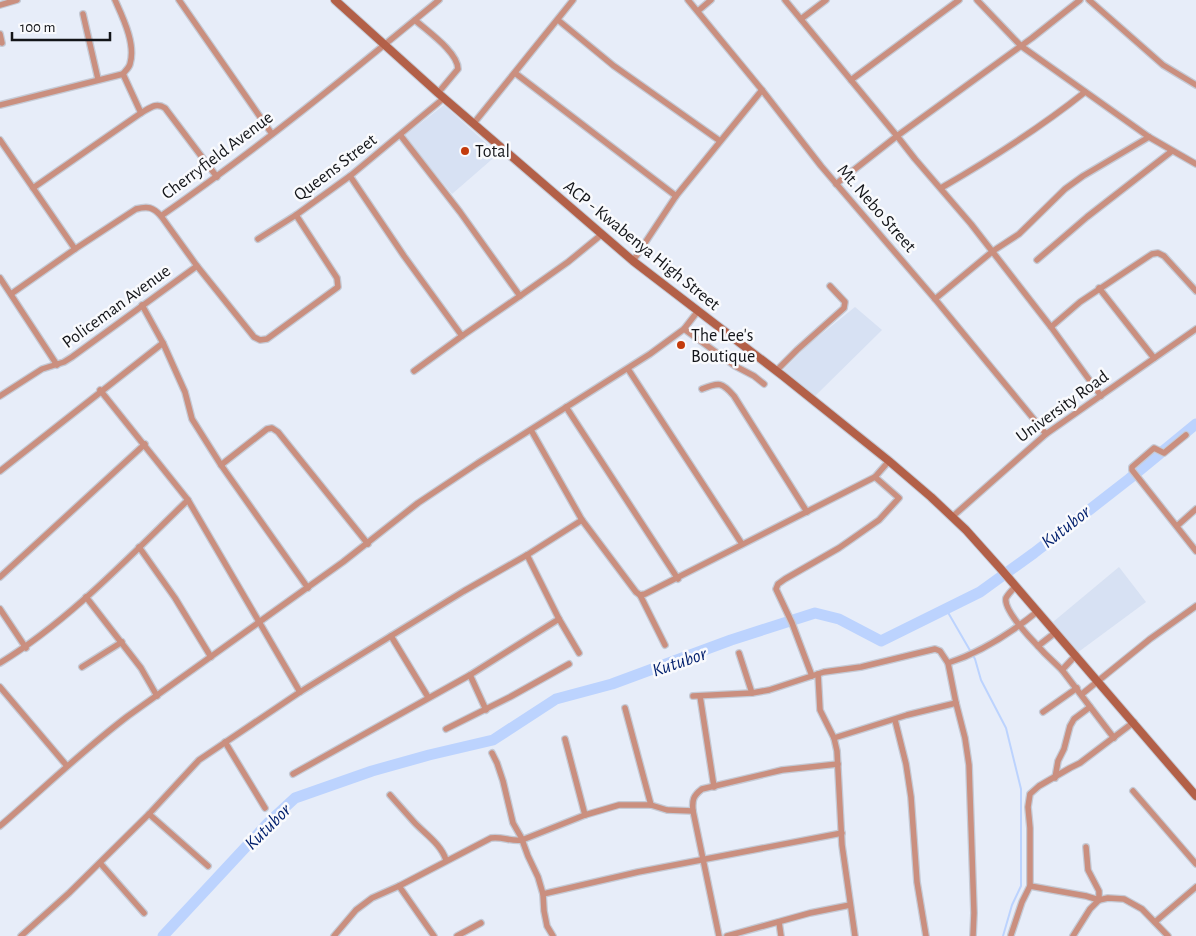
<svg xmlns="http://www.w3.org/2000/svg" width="1196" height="936" font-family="'Alegreya Sans',sans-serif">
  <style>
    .built { fill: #d7e1f3 }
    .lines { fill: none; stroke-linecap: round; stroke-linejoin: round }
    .stream { stroke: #bcd3fe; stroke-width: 2 }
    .river { stroke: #bcd3fe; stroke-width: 11 }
    .minor-casing { stroke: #c5cad5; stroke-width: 8 }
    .secondary-casing { stroke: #c5cad5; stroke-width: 10 }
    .minor { stroke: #ca8f7f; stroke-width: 5.5 }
    .secondary { stroke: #b36048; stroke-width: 8 }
    .poi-dot { fill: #c33b0c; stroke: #f9fafd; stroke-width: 2 }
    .labels { text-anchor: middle; stroke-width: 5; stroke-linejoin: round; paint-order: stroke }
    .poi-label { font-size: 18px; fill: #131519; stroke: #f9fafd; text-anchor: start }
    .street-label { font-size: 18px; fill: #131519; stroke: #f9fafd }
    .water-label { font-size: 19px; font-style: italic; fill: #011f6d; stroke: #f9fafd }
  </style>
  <rect width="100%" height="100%" fill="#e7edf9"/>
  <g class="built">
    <polygon points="444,105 498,154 452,194 404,136"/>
    <polygon points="855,307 882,330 813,398 781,372 808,345"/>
    <polygon points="1119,567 1146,602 1077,653 1053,622"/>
  </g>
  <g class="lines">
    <polyline class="stream" points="946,609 975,659 981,680 1006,728 1021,789 1021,886 1012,905 1003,936"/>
    <polyline class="river" points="163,936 269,822 295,798 372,771 429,755 493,740 556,699 612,684 731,640 815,613 839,619 881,641 980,592 1034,553 1129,479 1196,424"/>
    <g class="minor-casing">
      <g id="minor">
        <path d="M115 0C123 18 136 44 130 64 129 68 125 71 123 74"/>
        <polyline points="179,0 272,134"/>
        <polyline points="688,0 762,90 821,166 935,299 1046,434"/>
        <polyline points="785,0 897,136 915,159 971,224 1051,327 1101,396"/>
        <polyline points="977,0 1021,46 1149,137 1196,164"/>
        <polyline points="1089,0 1163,65 1196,85"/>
        <polyline points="0,5 17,0"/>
        <polyline points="698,11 711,0"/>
        <polyline points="83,14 98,79"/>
        <polyline points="801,19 826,0"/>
        <path d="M415 20C427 31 458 52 458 69L438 93"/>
        <polyline points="558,20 614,66 720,141"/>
        <polyline points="0,34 2,43"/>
        <polyline points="515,73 676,196"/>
        <polyline points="851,80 959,0"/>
        <polyline points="0,105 123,74 141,113"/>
        <polyline points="474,123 573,0"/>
        <polyline points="0,140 75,249"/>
        <polyline points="350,176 404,256 462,336 520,296 460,212 401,136"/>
        <polyline points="836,184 897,136 1032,38 1080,0"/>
        <path d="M33 188 141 113C150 108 156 102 165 108L217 177"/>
        <path d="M941 188C991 159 1040 128 1085 92"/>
        <polyline points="161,216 197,266 254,337 260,340 267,339 338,287 337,278 296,215 350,176 444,98"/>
        <polyline points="258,239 296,215"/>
        <polyline points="1037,260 1087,217 1172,151"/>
        <polyline points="633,261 676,196 762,90"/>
        <polyline points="0,278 57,365"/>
        <polyline points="1099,288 1154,358"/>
        <path d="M11 294 75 249 136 209C148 206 153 207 161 216 258 149 349 74 439 0"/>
        <polyline points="520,296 568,262 601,235"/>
        <polyline points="935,299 993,251 1019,234 1065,189 1083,176 1149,137"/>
        <polyline points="142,305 163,343 185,392 192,419 221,465 308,588"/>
        <polyline points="1051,327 1080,302 1152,254 1158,253 1164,256 1196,291"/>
        <polyline points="684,329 735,366 754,376 764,384"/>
        <polyline points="628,369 742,544"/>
        <polyline points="414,371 462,336"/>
        <polyline points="776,371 797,350 844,308 845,302 830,286"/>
        <path d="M702 389C719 382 722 382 734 396L807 512"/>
        <polyline points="100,390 188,500 300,692"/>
        <polyline points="0,396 42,369 64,362 72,357 197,266"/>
        <polyline points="566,407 678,579"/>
        <polyline points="531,430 582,520 636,592 640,595 665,645"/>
        <polyline points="1186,435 1164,453 1154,448 1132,467 1132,470 1196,551"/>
        <polyline points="221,465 267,429 272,428 278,432 368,544"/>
        <polyline points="0,471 163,343"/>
        <polyline points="952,517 1046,434 1196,329"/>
        <polyline points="1177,526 1196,509"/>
        <polyline points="139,547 175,598 211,657"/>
        <polyline points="527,555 559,619 579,653"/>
        <polyline points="0,577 145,444"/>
        <path d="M1016 586C1013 589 1008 594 1006 598 1002 613 1051 660 1062 670L1076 655"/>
        <polyline points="640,595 645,594 875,477 889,461"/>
        <polyline points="86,597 141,668 157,696"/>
        <polyline points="0,609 26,648"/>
        <polyline points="391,636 428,697"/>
        <polyline points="1038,646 1056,632"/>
        <polyline points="739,653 752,693"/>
        <path d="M0 663C69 621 130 556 188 500"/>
        <path d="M948 663C982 652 1011 633 1038 611"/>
        <polyline points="82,667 122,642"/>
        <polyline points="1062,670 1114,738"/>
        <polyline points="818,674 820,710 834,738 837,751 842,845 855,936"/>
        <polyline points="470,675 486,710"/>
        <polyline points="812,676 792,623 776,589 778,584 785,579 839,548 879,520 899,498 875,477"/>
        <polyline points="0,687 67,766"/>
        <polyline points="1082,694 1150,639 1196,606"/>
        <polyline points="693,696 752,693 769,690 824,672 861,667 935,649 940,651 948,663 956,703 965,738 969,765 974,913 973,936"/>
        <polyline points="700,696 714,787"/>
        <polyline points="625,708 651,805"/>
        <polyline points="1043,712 1077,688"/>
        <polyline points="895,720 906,764 911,797 917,882 926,936"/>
        <polyline points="446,729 510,697 569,664"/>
        <polyline points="834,738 907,715 956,703"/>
        <polyline points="565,739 585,815"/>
        <polyline points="225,742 265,808"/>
        <polyline points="492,753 497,763 503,781 513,823 521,837 528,856 538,877 543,894 544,911 547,926 553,936"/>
        <polyline points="293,774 470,675 559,619"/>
        <polyline points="1055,778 1058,761 1064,749 1070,726 1074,719 1090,707"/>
        <polyline points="1133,791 1196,864"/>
        <path d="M390 795C398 804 406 813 414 822 425 834 441 844 446 860"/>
        <polyline points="149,814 208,866"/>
        <path d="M0 826C43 789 83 750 128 716L343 562 418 503 478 463 650 354 684 329 698 311"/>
        <polyline points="100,863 144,913"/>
        <polyline points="399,886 434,936"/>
        <polyline points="1030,886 1086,896 1099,900 1108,898 1124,899 1142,909 1168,936"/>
        <polyline points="543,894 638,872 842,833"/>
        <polyline points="779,922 781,936"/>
        <polyline points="1155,922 1196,887"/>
        <polyline points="1011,935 1022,902 1030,886 1030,828 1028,807 1030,794 1039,786 1070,768 1080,763 1134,722"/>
        <polyline points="21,936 69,893 149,814 199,760 300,692 464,591 527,555 582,520"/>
        <path d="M334 936 356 910 372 898 399 886 491 838C502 836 511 842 522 840L585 815 619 805H651L667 810 693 811"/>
        <polyline points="457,936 481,923"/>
        <path d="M719 936 693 811C692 800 693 796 702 789L782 770 838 764"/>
        <polyline points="727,936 810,913 850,905"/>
        <polyline points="1073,936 1090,909 1099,900 1099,891 1088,870 1086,847"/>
      </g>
    </g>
    <g class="secondary-casing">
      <polyline id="secondary" points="335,0 438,93 633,261 783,376 889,461 931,497 966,530 1000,568 1196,796"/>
    </g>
    <use href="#minor" class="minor"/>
    <use href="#secondary" class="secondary"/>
  </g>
  <g class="poi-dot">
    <circle cx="465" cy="151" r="5"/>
    <circle cx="681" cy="345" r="5"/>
  </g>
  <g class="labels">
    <g class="poi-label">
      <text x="475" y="157">Total</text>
      <text x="691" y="341">The Lee's<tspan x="691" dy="21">Boutique</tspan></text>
    </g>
    <g class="street-label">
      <text transform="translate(217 155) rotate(-37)" y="6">Cherryfield Avenue</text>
      <text transform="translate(335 167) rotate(-37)" y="6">Queens Street</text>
      <text transform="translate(877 208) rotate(49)" y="6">Mt. Nebo Street</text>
      <text transform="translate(642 245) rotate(39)" y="6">ACP - Kwabenya High Street</text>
      <text transform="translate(116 306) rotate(-36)" y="6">Policeman Avenue</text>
      <text transform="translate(1062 406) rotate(-36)" y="6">University Road</text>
    </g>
    <g class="water-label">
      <text transform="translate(1065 526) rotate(-38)" y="7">Kutubor</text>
      <text transform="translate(679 661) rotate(-19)" y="7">Kutubor</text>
      <text transform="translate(267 826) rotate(-45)" y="7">Kutubor</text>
    </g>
  </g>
  <path d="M12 32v8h98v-8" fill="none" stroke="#131519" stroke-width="2.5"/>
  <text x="20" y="32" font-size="15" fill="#131519" stroke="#f9fafd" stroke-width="4" paint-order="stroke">100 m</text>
</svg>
